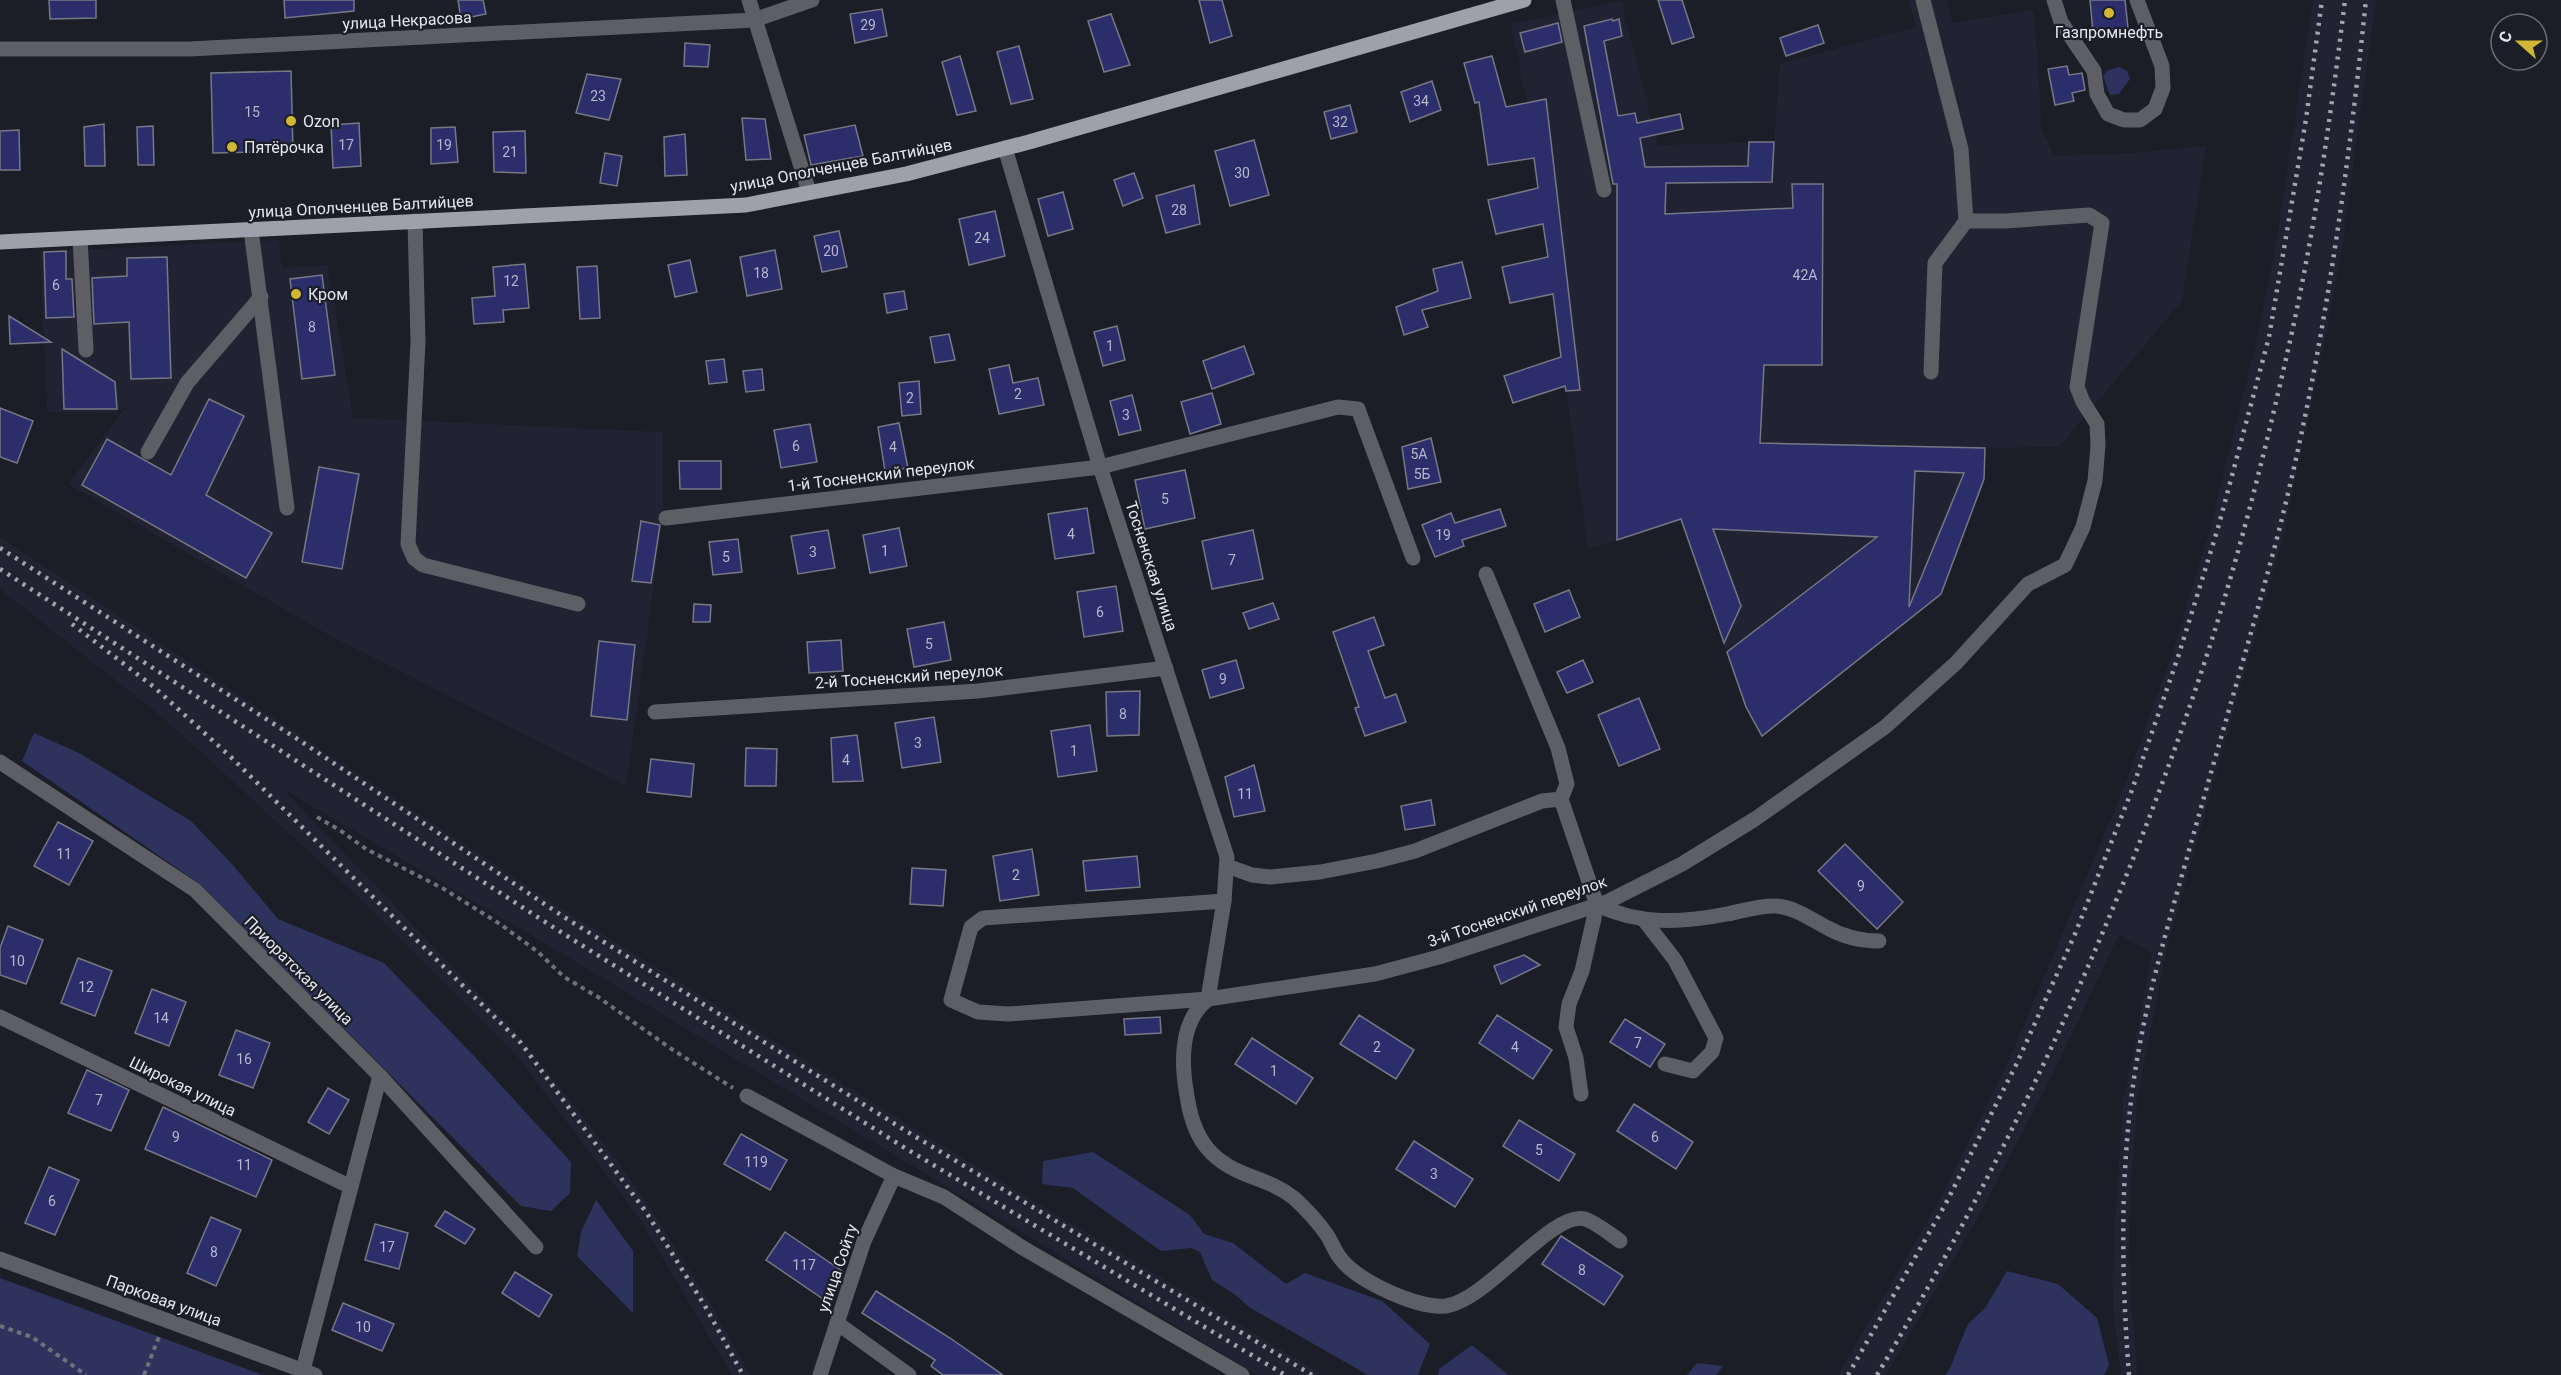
<svg xmlns="http://www.w3.org/2000/svg" width="2561" height="1375" font-family="Roboto,sans-serif">
  <style>
    .built { fill: #212333 }
    .green { fill: #2e335d }
    .building { fill: #2c2e6b; stroke: #767885; stroke-width: 1.5; fill-rule: evenodd }
    .lines { fill: none; stroke-linecap: round; stroke-linejoin: round }
    .path { stroke: #70717b; stroke-width: 4; stroke-dasharray: 4.5 4.5; stroke-linecap: butt }
    .minor { stroke: #5d5f64; stroke-width: 15 }
    .major { stroke: #9ea0ac; stroke-width: 15 }
    .rail { stroke: #a3a5ad; stroke-width: 4.5; stroke-dasharray: 3 6; stroke-linecap: butt }
    .poi-dot { fill: #d1b736; stroke: #1b1d27; stroke-width: 2 }
    .labels { text-anchor: middle; stroke-width: 4.5; stroke-linejoin: round; paint-order: stroke }
    .number-label { font-size: 14px; fill: #b7b8cd }
    .street-label { font-size: 16px; fill: #e5e6ee; stroke: #1b1d27 }
    .poi-label { font-size: 16px; fill: #e5e6ee; stroke: #1b1d27; text-anchor: start }
  </style>
  <rect width="100%" height="100%" fill="#1b1d27"/>
  <g class="built">
    <polygon points="1909,0 1947,0 1952,23 2034,10 2042,130 2054,156 2118,154 2206,146 2182,301 2059,447 1985,448 1984,473 1978,495 1941,594 1762,736 1745,706 1681,520 1588,549 1527,103 1511,24 1621,1 1658,145 1774,142 1780,64 1916,27"/>
    <polygon points="2313,0 2376,0 2342,247 2324,346 2283,537 2166,952 2138,1095 2132,1168 2129,1235 2131,1302 2138,1375 2121,1375 2113,1309 2114,1237 2123,1101 2152,953 2119,934 2052,1076 1977,1219 1886,1375 1838,1375 1939,1201 2009,1060 2124,787 2172,654 2210,529 2258,335 2277,238"/>
    <polygon points="278,240 282,268 328,265 353,418 663,432 663,517 626,786 327,634 68,484 126,407 115,413 47,412 40,252"/>
    <polygon points="0,537 564,910 915,1129 1323,1375 1257,1375 548,945 283,789 523,1040 619,1163 651,1209 709,1301 750,1375 732,1375 639,1218 514,1052 367,905 166,720 0,589"/>
  </g>
  <g class="green">
    <polygon points="2119,67 2127,71 2130,79 2119,94 2110,95 2103,76 2107,71"/>
    <polygon points="34,733 79,753 191,821 232,864 278,919 384,963 476,1058 571,1162 570,1193 551,1211 521,1206 200,884 22,761"/>
    <polygon points="1093,1152 1190,1215 1204,1234 1233,1243 1286,1284 1305,1273 1382,1301 1430,1344 1418,1375 1368,1375 1249,1307 1237,1296 1212,1280 1200,1252 1191,1248 1161,1251 1073,1188 1042,1184 1043,1161"/>
    <polygon points="596,1200 633,1251 633,1313 577,1256 581,1232"/>
    <polygon points="2007,1271 2058,1284 2097,1318 2109,1365 2104,1375 1945,1375 1950,1368 1968,1324 1985,1308"/>
    <polygon points="0,1278 263,1375 0,1375"/>
    <polygon points="1472,1345 1507,1374 1510,1375 1438,1375 1439,1369"/>
    <polygon points="1697,1363 1723,1366 1716,1375 1687,1375"/>
  </g>
  <g class="building">
    <polygon points="49,0 96,0 96,18 50,19"/>
    <polygon points="284,0 354,0 354,11 285,18"/>
    <polygon points="458,0 483,0 486,14 461,19"/>
    <polygon points="1199,0 1222,0 1232,36 1210,43"/>
    <polygon points="1658,0 1682,0 1694,37 1672,44"/>
    <polygon points="2090,0 2125,0 2128,28 2093,32"/>
    <polygon points="882,9 887,36 855,43 850,14"/>
    <polygon points="1111,14 1130,65 1104,72 1088,21"/>
    <path d="M1612 19 1613 21 1619 19 1622 36 1604 41 1618 116 1635 113 1637 123 1680 114 1683 129 1640 138 1645 167 1748 166 1749 142H1774L1772 182 1666 183 1665 214 1793 208 1792 184H1823L1822 365H1764L1760 443 1985 448 1984 479 1941 594 1762 736 1746 707 1727 652 1877 537 1713 529 1741 606 1724 643 1681 519 1617 540V184H1613L1584 26ZM1915 471 1964 473 1909 607Z"/>
    <polygon points="1558,23 1562,42 1525,52 1520,33"/>
    <polygon points="1818,25 1824,43 1786,56 1780,38"/>
    <polygon points="685,43 710,45 708,67 684,66"/>
    <polygon points="1019,46 1033,99 1011,104 997,52"/>
    <polygon points="960,56 976,111 957,115 942,62"/>
    <polygon points="1492,56 1506,107 1546,99 1580,390 1566,391 1565,386 1513,403 1504,376 1561,357 1553,294 1510,303 1502,267 1548,257 1543,224 1496,234 1488,200 1538,188 1534,158 1488,165 1479,102 1475,103 1464,63"/>
    <polygon points="2067,66 2069,75 2082,73 2085,90 2072,93 2074,101 2055,105 2048,69"/>
    <polygon points="291,71 293,151 213,153 211,73"/>
    <polygon points="587,74 621,79 609,120 576,113"/>
    <polygon points="1432,81 1441,110 1410,122 1401,92"/>
    <polygon points="1350,105 1357,132 1331,139 1324,112"/>
    <polygon points="742,118 765,119 771,159 746,160"/>
    <polygon points="359,123 361,166 333,168 331,125"/>
    <polygon points="104,124 105,166 85,166 84,127"/>
    <polygon points="855,125 863,156 811,165 804,135"/>
    <polygon points="153,126 154,165 138,165 137,127"/>
    <polygon points="455,127 458,162 431,164 431,128"/>
    <polygon points="19,130 20,170 0,170 0,131"/>
    <polygon points="525,131 526,173 494,172 493,132"/>
    <polygon points="685,134 687,175 665,176 664,137"/>
    <polygon points="1254,140 1269,195 1230,206 1215,151"/>
    <polygon points="605,153 622,156 617,186 600,183"/>
    <polygon points="1134,173 1143,198 1123,206 1114,180"/>
    <polygon points="1194,185 1200,224 1166,233 1156,196"/>
    <polygon points="1063,192 1073,229 1048,236 1038,199"/>
    <polygon points="995,211 1005,256 969,265 959,219"/>
    <polygon points="839,231 847,267 822,272 814,236"/>
    <polygon points="775,250 782,289 747,296 740,257"/>
    <polygon points="66,251 66,279 72,279 74,317 46,318 44,252"/>
    <polygon points="167,257 171,378 131,379 129,322 94,324 92,278 127,276 127,258"/>
    <polygon points="690,260 697,292 675,297 668,265"/>
    <polygon points="1462,262 1471,298 1422,310 1428,327 1404,335 1396,307 1438,291 1433,269"/>
    <polygon points="525,264 529,308 503,310 504,322 474,324 472,298 495,296 493,267"/>
    <polygon points="597,266 600,318 580,319 577,267"/>
    <polygon points="322,275 335,375 302,379 290,279"/>
    <polygon points="904,291 907,309 887,313 884,294"/>
    <polygon points="9,316 51,342 10,344"/>
    <polygon points="1117,326 1125,360 1103,366 1094,332"/>
    <polygon points="949,334 955,360 935,363 930,337"/>
    <polygon points="1244,346 1254,374 1212,389 1203,361"/>
    <polygon points="62,349 115,382 117,409 64,409"/>
    <polygon points="724,359 727,382 709,384 706,361"/>
    <polygon points="1009,365 1013,383 1038,378 1044,405 999,414 989,369"/>
    <polygon points="762,369 764,390 746,392 743,371"/>
    <polygon points="919,381 921,414 902,416 899,383"/>
    <polygon points="1212,393 1221,424 1190,434 1181,402"/>
    <polygon points="1132,395 1141,430 1119,435 1110,401"/>
    <polygon points="209,399 244,416 206,495 272,533 246,578 82,485 107,439 171,475"/>
    <polygon points="0,408 33,421 17,463 0,457"/>
    <polygon points="899,423 908,468 885,471 878,427"/>
    <polygon points="810,424 817,462 781,468 774,430"/>
    <polygon points="1431,438 1441,482 1408,489 1402,447"/>
    <polygon points="679,461 721,461 721,489 680,489"/>
    <polygon points="319,467 359,474 342,569 302,562"/>
    <polygon points="1185,470 1195,518 1145,529 1135,480"/>
    <polygon points="1087,508 1094,553 1055,559 1048,514"/>
    <polygon points="1500,509 1506,526 1462,540 1464,546 1435,557 1422,525 1451,513 1455,523"/>
    <polygon points="641,521 660,525 651,583 632,581"/>
    <polygon points="899,528 907,566 870,573 863,535"/>
    <polygon points="828,530 835,568 798,574 791,536"/>
    <polygon points="1253,530 1263,579 1212,589 1202,541"/>
    <polygon points="738,539 742,572 713,575 709,542"/>
    <polygon points="1116,586 1123,631 1084,637 1077,592"/>
    <polygon points="1569,590 1580,617 1545,632 1534,604"/>
    <polygon points="1273,603 1279,619 1249,629 1243,613"/>
    <polygon points="694,604 711,605 710,622 693,622"/>
    <polygon points="1374,617 1384,645 1368,651 1385,698 1396,694 1406,722 1365,736 1355,708 1359,707 1333,632"/>
    <polygon points="944,622 951,660 914,667 907,629"/>
    <polygon points="841,640 843,671 809,673 807,642"/>
    <polygon points="599,641 635,645 627,720 591,716"/>
    <polygon points="1236,660 1244,688 1210,698 1202,670"/>
    <polygon points="1583,660 1593,682 1567,693 1557,672"/>
    <polygon points="1140,691 1139,735 1107,736 1106,692"/>
    <polygon points="1639,698 1660,749 1619,766 1598,715"/>
    <polygon points="934,717 941,762 902,768 895,723"/>
    <polygon points="1090,725 1097,771 1058,777 1051,731"/>
    <polygon points="857,735 863,781 833,782 831,738"/>
    <polygon points="746,748 777,749 776,786 745,786"/>
    <polygon points="651,759 694,764 691,797 647,792"/>
    <polygon points="1254,765 1265,811 1234,817 1225,777"/>
    <polygon points="1431,800 1435,825 1405,830 1401,806"/>
    <polygon points="58,822 93,841 69,885 34,866"/>
    <polygon points="1845,844 1903,902 1877,929 1818,871"/>
    <polygon points="1032,849 1039,895 1000,901 993,856"/>
    <polygon points="1137,856 1140,887 1086,891 1083,861"/>
    <polygon points="912,868 946,870 943,906 910,904"/>
    <polygon points="8,926 43,940 26,984 0,975 0,948"/>
    <polygon points="1524,955 1540,965 1501,984 1494,966"/>
    <polygon points="78,958 112,971 95,1016 61,1003"/>
    <polygon points="152,989 186,1002 169,1046 135,1033"/>
    <polygon points="1359,1015 1414,1050 1396,1079 1340,1044"/>
    <polygon points="1497,1015 1552,1050 1533,1079 1479,1043"/>
    <polygon points="1160,1017 1161,1033 1125,1035 1124,1019"/>
    <polygon points="1625,1019 1665,1044 1650,1067 1610,1042"/>
    <polygon points="236,1030 270,1043 253,1088 219,1075"/>
    <polygon points="1252,1038 1313,1078 1296,1104 1235,1064"/>
    <polygon points="87,1070 129,1090 111,1131 68,1113"/>
    <polygon points="328,1088 349,1100 329,1134 308,1122"/>
    <polygon points="1634,1104 1693,1142 1676,1169 1617,1131"/>
    <polygon points="163,1107 272,1160 256,1197 145,1149"/>
    <polygon points="1519,1120 1575,1154 1559,1181 1503,1146"/>
    <polygon points="741,1134 787,1160 770,1190 724,1164"/>
    <polygon points="1414,1141 1473,1179 1455,1207 1396,1169"/>
    <polygon points="49,1167 79,1180 55,1235 25,1223"/>
    <polygon points="445,1211 475,1229 465,1244 435,1226"/>
    <polygon points="211,1217 241,1230 216,1286 187,1273"/>
    <polygon points="375,1224 408,1233 399,1269 365,1260"/>
    <polygon points="785,1232 842,1271 823,1299 766,1260"/>
    <polygon points="1561,1236 1623,1276 1604,1305 1542,1264"/>
    <polygon points="515,1272 552,1295 539,1317 502,1293"/>
    <polygon points="876,1291 950,1338 1003,1375 943,1375 931,1366 935,1360 862,1313"/>
    <polygon points="343,1303 394,1324 382,1351 332,1330"/>
  </g>
  <g class="lines">
    <g class="path">
      <polyline points="317,817 341,831 366,849 444,889 500,924 538,952 564,977 598,997 673,1050 733,1088"/>
      <polyline points="0,1326 32,1337 86,1375"/>
      <polyline points="144,1375 160,1334"/>
    </g>
    <g class="minor">
      <polyline points="749,0 809,192"/>
      <polyline points="1563,0 1604,190"/>
      <polyline points="2054,0 2061,22 2094,71 2097,94 2108,114 2124,120 2140,120 2155,109 2163,88 2162,66 2137,0"/>
      <polyline points="0,49 190,49 754,20 812,0"/>
      <path d="M1005 148 1100 467 1227 857 1224 901 1208 999C1180 1021 1181 1063 1187 1096 1193 1135 1207 1159 1245 1174 1263 1181 1279 1186 1294 1198 1306 1209 1318 1222 1327 1235 1332 1243 1335 1252 1341 1259 1357 1281 1418 1309 1446 1306 1488 1300 1552 1210 1585 1219 1597 1223 1610 1234 1620 1241"/>
      <polyline points="415,221 418,342 408,544 414,558 423,565 578,604"/>
      <polyline points="251,230 287,508"/>
      <polyline points="80,238 86,350"/>
      <polyline points="1931,372 1935,263 1966,221"/>
      <polyline points="148,452 187,383 261,297"/>
      <polyline points="666,518 1100,467 1338,407 1358,409 1413,558"/>
      <polyline points="1486,574 1558,748 1567,784 1561,799 1597,905 1582,971 1569,1004 1566,1027 1576,1058 1581,1094"/>
      <polyline points="655,712 978,691 1166,668"/>
      <polyline points="0,762 195,890 380,1076 536,1247"/>
      <polyline points="1227,866 1252,875 1270,877 1320,872 1377,861 1415,851 1542,801 1561,799"/>
      <polyline points="1224,901 983,918 971,927 951,1000 978,1012 1008,1014 1208,999 1375,974 1439,957 1607,902 1682,864 1755,819 1885,727 1956,663 2028,584 2065,565 2083,527 2095,481 2098,445 2097,424 2083,402 2077,387 2102,223 2089,215 2005,221 1966,221 1961,149 1923,0"/>
      <path d="M1597 905C1640 925 1681 923 1727 914 1743 911 1760 905 1776 906 1794 907 1811 919 1826 927 1843 937 1860 941 1879 941"/>
      <polyline points="1644,920 1675,960 1716,1038 1712,1052 1693,1071 1665,1064"/>
      <polyline points="0,1017 351,1187"/>
      <polyline points="747,1096 894,1176 944,1197 1023,1248 1242,1375"/>
      <polyline points="0,1259 315,1375"/>
      <polyline points="837,1323 909,1375"/>
      <polyline points="303,1370 380,1076"/>
      <polyline points="820,1375 864,1241 894,1176"/>
    </g>
    <polyline class="major" points="0,242 746,205 906,174 1029,142 1524,0"/>
    <g class="rail">
      <polyline points="0,548 302,742 564,917 911,1134 1312,1375"/>
      <polyline points="0,569 556,929 905,1148 1285,1375"/>
      <polyline points="72,624 154,687 233,759 521,1043 646,1212 705,1306 743,1375"/>
      <polyline points="1848,1375 1945,1205 2017,1063 2075,934 2132,790 2179,654 2218,528 2269,337 2306,119 2322,0"/>
      <path d="M1877 1375C2012 1150 2123 910 2205 661 2239 557 2266 448 2290 341 2315 229 2331 114 2345 0"/>
      <path d="M2129 1375C2122 1283 2120 1192 2131 1101 2141 1017 2165 935 2188 854 2217 750 2248 646 2276 542 2322 364 2347 182 2366 0"/>
    </g>
  </g>
  <g class="poi-dot">
    <circle cx="2109" cy="13" r="6"/>
    <circle cx="291" cy="121" r="6"/>
    <circle cx="232" cy="147" r="6"/>
    <circle cx="296" cy="294" r="6"/>
  </g>
  <g class="labels">
    <g class="number-label">
      <text x="868" y="30">29</text>
      <text x="598" y="101">23</text>
      <text x="1421" y="106">34</text>
      <text x="252" y="117">15</text>
      <text x="1340" y="127">32</text>
      <text x="346" y="150">17</text>
      <text x="444" y="150">19</text>
      <text x="510" y="157">21</text>
      <text x="1242" y="178">30</text>
      <text x="1179" y="215">28</text>
      <text x="982" y="243">24</text>
      <text x="831" y="256">20</text>
      <text x="761" y="278">18</text>
      <text x="1805" y="280">42А</text>
      <text x="511" y="286">12</text>
      <text x="56" y="290">6</text>
      <text x="312" y="332">8</text>
      <text x="1110" y="351">1</text>
      <text x="1018" y="399">2</text>
      <text x="910" y="403">2</text>
      <text x="1126" y="420">3</text>
      <text x="796" y="451">6</text>
      <text x="893" y="452">4</text>
      <text x="1419" y="459">5А</text>
      <text x="1422" y="479">5Б</text>
      <text x="1165" y="504">5</text>
      <text x="1071" y="539">4</text>
      <text x="1443" y="540">19</text>
      <text x="885" y="556">1</text>
      <text x="813" y="557">3</text>
      <text x="726" y="562">5</text>
      <text x="1232" y="565">7</text>
      <text x="1100" y="617">6</text>
      <text x="929" y="649">5</text>
      <text x="1223" y="684">9</text>
      <text x="1123" y="719">8</text>
      <text x="918" y="748">3</text>
      <text x="1074" y="756">1</text>
      <text x="846" y="765">4</text>
      <text x="1245" y="799">11</text>
      <text x="64" y="859">11</text>
      <text x="1016" y="880">2</text>
      <text x="1861" y="891">9</text>
      <text x="17" y="966">10</text>
      <text x="86" y="992">12</text>
      <text x="161" y="1023">14</text>
      <text x="1638" y="1048">7</text>
      <text x="1377" y="1052">2</text>
      <text x="1515" y="1052">4</text>
      <text x="244" y="1064">16</text>
      <text x="1274" y="1076">1</text>
      <text x="99" y="1105">7</text>
      <text x="176" y="1142">9</text>
      <text x="1655" y="1142">6</text>
      <text x="1539" y="1155">5</text>
      <text x="756" y="1167">119</text>
      <text x="244" y="1170">11</text>
      <text x="1434" y="1179">3</text>
      <text x="52" y="1206">6</text>
      <text x="387" y="1252">17</text>
      <text x="214" y="1257">8</text>
      <text x="804" y="1270">117</text>
      <text x="1582" y="1275">8</text>
      <text x="363" y="1332">10</text>
    </g>
    <g class="street-label">
      <text transform="translate(407 20) rotate(-3)" y="6">улица Некрасова</text>
      <text transform="translate(841 165) rotate(-11)" y="6">улица Ополченцев Балтийцев</text>
      <text transform="translate(361 206) rotate(-3)" y="6">улица Ополченцев Балтийцев</text>
      <text transform="translate(881 474) rotate(-7)" y="6">1-й Тосненский переулок</text>
      <text transform="translate(1152 566) rotate(72)" y="6">Тосненская улица</text>
      <text transform="translate(909 676) rotate(-4)" y="6">2-й Тосненский переулок</text>
      <text transform="translate(1517 911) rotate(-19)" y="6">3-й Тосненский переулок</text>
      <text transform="translate(299 970) rotate(45)" y="6">Приоратская улица</text>
      <text transform="translate(183 1086) rotate(26)" y="6">Широкая улица</text>
      <text transform="translate(837 1268) rotate(-71)" y="6">улица Сойту</text>
      <text transform="translate(164 1300) rotate(20)" y="6">Парковая улица</text>
    </g>
    <g class="poi-label">
      <text x="2109" y="38" text-anchor="middle">Газпромнефть</text>
      <text x="303" y="127">Ozon</text>
      <text x="244" y="153">Пятёрочка</text>
      <text x="308" y="300">Кром</text>
    </g>
  </g>
  <g transform="translate(2519 42) rotate(291)"><circle r="28" fill="#1b1d27" stroke="#6c6d77" stroke-width="1.5"/>
  <path d="M0-4.5L10 22L0 15L-10 22Z" fill="#d1b736"/>
  <text y="-9" font-size="16" font-weight="bold" text-anchor="middle" fill="#e5e6ee">С</text>
  </g>
</svg>
